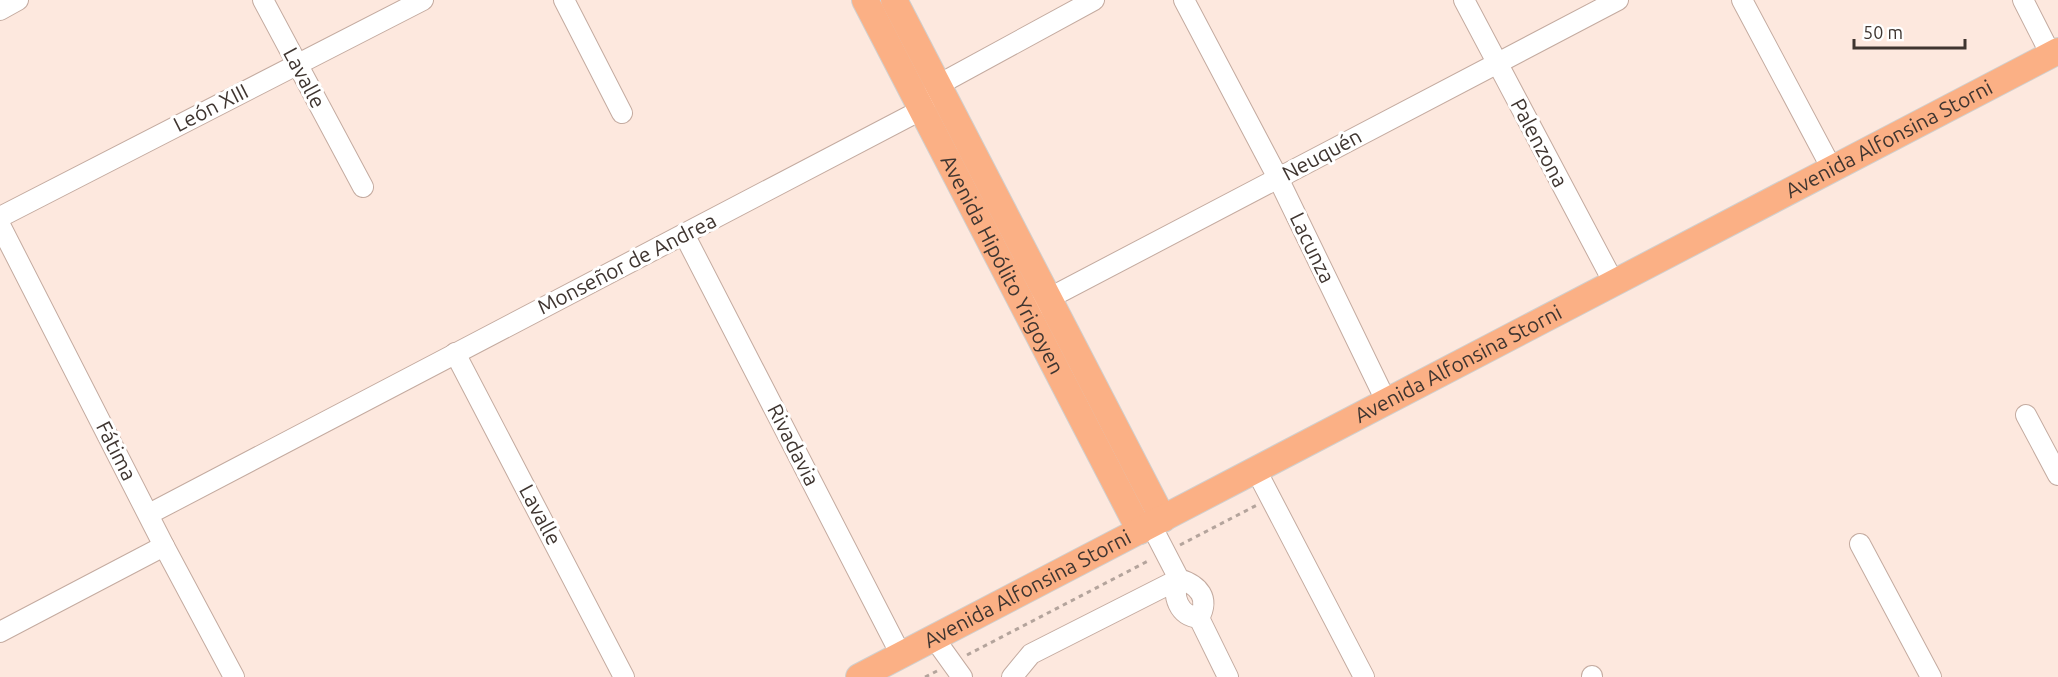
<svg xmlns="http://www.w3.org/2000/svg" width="2058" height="677" font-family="Ubuntu,sans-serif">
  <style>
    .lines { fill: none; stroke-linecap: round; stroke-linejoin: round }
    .minor-casing { stroke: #c4aba0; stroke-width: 22 }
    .major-casing { stroke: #d1cfcd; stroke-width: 28 }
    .path { stroke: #b4a49c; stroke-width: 3; stroke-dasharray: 4.5 4.5; stroke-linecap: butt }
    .minor { stroke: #fff; stroke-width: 20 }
    .major { stroke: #fbb085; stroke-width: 26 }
    .labels { text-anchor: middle; stroke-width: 6; stroke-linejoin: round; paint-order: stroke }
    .street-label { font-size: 21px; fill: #3f3530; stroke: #fff }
  </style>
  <rect width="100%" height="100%" fill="#fde8de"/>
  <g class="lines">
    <g class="minor-casing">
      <g id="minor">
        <polyline points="263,0 363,187"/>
        <polyline points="564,0 622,113"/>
        <polyline points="1184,0 1278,178 1387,403"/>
        <polyline points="1464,0 1615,285"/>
        <polyline points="1742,0 1832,169"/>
        <polyline points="2023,0 2051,55"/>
        <polyline points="0,10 18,0"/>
        <polyline points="0,217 423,0"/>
        <polyline points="0,225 164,546 234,677"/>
        <polyline points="684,234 901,655"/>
        <polyline points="1036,305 1618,0"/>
        <polyline points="455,353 624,677"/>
        <polyline points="2026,415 2058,475"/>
        <polyline points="1256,470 1364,677"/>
        <polyline points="149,514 921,110 938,85 1094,0"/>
        <path d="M1151 525 1179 579C1199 585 1210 598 1199 618 1179 616 1171 596 1179 579"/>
        <polyline points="1860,544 1931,677"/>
        <polyline points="1199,618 1228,677"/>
        <polyline points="0,632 164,546"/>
        <polyline points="934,638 962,677"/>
        <polyline points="1592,676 1592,677"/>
        <polyline points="1012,677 1031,654 1179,579"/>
      </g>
    </g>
    <g class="major-casing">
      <g id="major">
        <path id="s1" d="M865 0 1140 531"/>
        <polyline points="894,0 1163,519"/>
        <path id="s2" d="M859 677 2058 51"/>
      </g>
    </g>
    <g class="path">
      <polyline points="1180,545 1257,505"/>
      <polyline points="967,655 1150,560"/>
      <polyline points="925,677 937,671"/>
    </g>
    <use href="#minor" class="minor"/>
    <use href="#major" class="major"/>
  </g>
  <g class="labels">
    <g class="street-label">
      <text transform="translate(304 78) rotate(62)" y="7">Lavalle</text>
      <text transform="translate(211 108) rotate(-27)" y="7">León XIII</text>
      <text dy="7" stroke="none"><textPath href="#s2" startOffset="1162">Avenida Alfonsina Storni</textPath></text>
      <text transform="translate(1539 143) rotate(62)" y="7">Palenzona</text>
      <text transform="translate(1322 155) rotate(-28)" y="7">Neuquén</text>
      <text transform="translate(1312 248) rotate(64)" y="7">Lacunza</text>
      <text transform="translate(627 264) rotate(-27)" y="7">Monseñor de Andrea</text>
      <text dy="7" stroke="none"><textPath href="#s1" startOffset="298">Avenida Hipólito Yrigoyen</textPath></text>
      <text dy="7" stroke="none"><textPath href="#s2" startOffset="676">Avenida Alfonsina Storni</textPath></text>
      <text transform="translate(793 445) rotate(63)" y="7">Rivadavia</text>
      <text transform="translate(116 451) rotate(63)" y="7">Fátima</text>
      <text transform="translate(540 515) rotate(62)" y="7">Lavalle</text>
      <text dy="7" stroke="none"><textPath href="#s2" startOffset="190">Avenida Alfonsina Storni</textPath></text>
    </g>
  </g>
  <path d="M1854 39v9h111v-9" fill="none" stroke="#3f3530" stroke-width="3"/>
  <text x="1863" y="39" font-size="18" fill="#3f3530" stroke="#ffffff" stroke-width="4.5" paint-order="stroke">50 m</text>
</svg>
